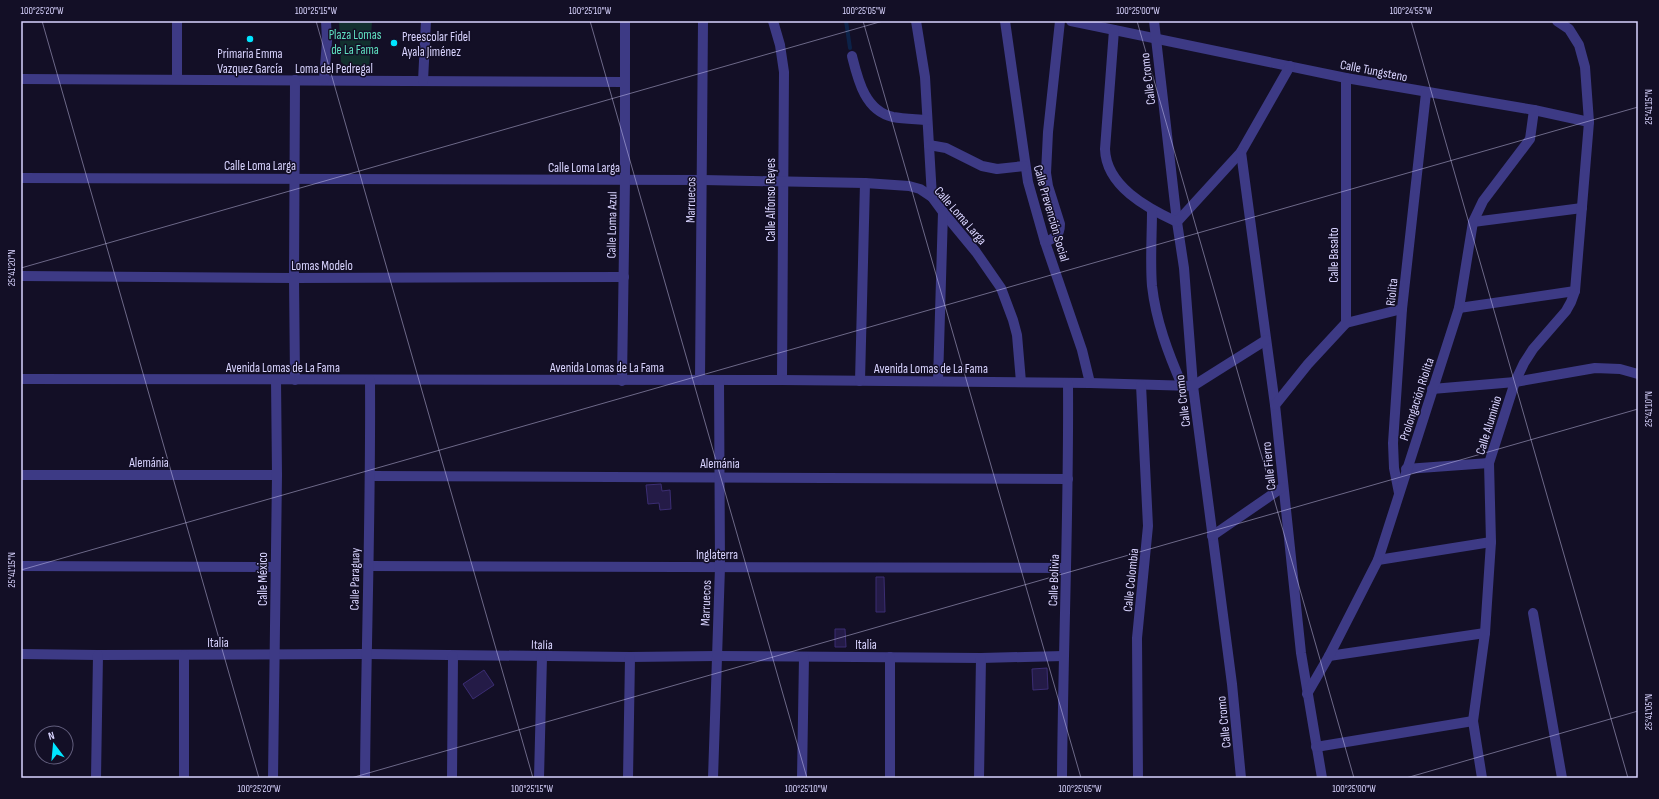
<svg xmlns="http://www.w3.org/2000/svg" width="1659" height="799" font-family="'Sofia Sans Condensed',sans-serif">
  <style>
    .green { fill: #12302f }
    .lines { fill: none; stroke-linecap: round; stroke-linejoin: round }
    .stream { stroke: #0c2248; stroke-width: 4 }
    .building { fill: #241b47; stroke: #3b2d73 }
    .minor { stroke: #3d3a85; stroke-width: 10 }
    .ticks { fill: none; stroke: #d9d4ff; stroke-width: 1; stroke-opacity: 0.45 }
    .poi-dot { fill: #00e5ff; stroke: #130f26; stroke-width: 1.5 }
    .labels { text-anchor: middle; stroke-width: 3; stroke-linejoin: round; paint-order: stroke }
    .park-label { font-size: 13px; fill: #5fe0c0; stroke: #130f26 }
    .poi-label { font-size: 13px; fill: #d9d4ff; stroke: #130f26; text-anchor: start }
    .street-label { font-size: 13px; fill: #d9d4ff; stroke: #130f26 }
    .neatline { fill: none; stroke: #d9d4ff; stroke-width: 1.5 }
    .ticks-label { font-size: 10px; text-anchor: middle; fill: #d9d4ff }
  </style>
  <rect width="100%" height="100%" fill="#130f26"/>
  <polygon class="green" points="339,21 372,21 369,70 351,70 341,62"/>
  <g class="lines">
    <polyline class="stream" points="846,21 850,48"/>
  </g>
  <g class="building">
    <polygon points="661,484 662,491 670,490 671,509 660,510 659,503 648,504 646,485"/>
    <polygon points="876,577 884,577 885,612 876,612"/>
    <polygon points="835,629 845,629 846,647 835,647"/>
    <polygon points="1047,668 1048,689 1033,690 1032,669"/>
    <polygon points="484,670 494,685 473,699 463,684"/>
  </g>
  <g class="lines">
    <g class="minor">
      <polyline points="177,21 177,79"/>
      <polyline points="773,21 780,45 784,72 782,380"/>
      <polyline points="916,21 925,77 932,197"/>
      <polyline points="1005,21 1028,182 1045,242 1082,350 1090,383"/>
      <polyline points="1071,21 1346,78 1534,110 1589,122"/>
      <polyline points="1154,21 1177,222 1184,268 1193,386 1232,684 1241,778"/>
      <path d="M1114 30 1105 149C1106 186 1147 208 1177 222L1241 152 1290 66"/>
      <path d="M852 56C858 80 865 111 893 117 904 119 916 119 927 120"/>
      <polyline points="21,79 624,82"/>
      <polyline points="324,80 327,41 326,21"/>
      <polyline points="423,81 426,21"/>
      <polyline points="929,145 946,148 982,166 997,169 1024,166"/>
      <polyline points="1241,152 1275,405 1301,653 1322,778"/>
      <polyline points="21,178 703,180 865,183 909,186 920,189 932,197 943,212 976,252 1001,288 1013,320 1017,335 1021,382"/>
      <path d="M1152 210C1152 235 1150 261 1152 286 1156 321 1168 353 1182 385"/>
      <polyline points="1473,222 1582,208"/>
      <path d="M1045 242C1055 238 1060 235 1060 224L1048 186 1046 173 1048 132 1060 21"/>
      <polyline points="21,276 294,278 624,277"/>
      <polyline points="1459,308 1575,291"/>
      <polyline points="1346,323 1402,309"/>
      <polyline points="21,379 782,380 1090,383 1193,386 1266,340"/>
      <polyline points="295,380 294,278 295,80"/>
      <polyline points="700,380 703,21"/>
      <polyline points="622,381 625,180 625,21"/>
      <polyline points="860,381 865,183"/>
      <polyline points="938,381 943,212"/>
      <polyline points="1432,389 1515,382 1595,368 1620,369 1638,374"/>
      <polyline points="1275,405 1308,364 1346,323 1346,78"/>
      <polyline points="1406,469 1489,463"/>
      <polyline points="21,475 277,475"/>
      <polyline points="371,476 1068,479"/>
      <polyline points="1399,493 1394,468 1393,443 1402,309 1426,93"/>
      <polyline points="1212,536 1283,487"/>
      <polyline points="1378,560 1491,542"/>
      <polyline points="21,566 275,567"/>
      <polyline points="368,566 1066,568"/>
      <polyline points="1533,613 1562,778"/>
      <polyline points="21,654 98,655 366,654 630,657 716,656 981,658 1063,656"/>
      <polyline points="1329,656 1485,633"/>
      <polyline points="890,657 890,778"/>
      <polyline points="1307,694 1329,656 1378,560 1459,308 1473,222 1483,201 1530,139 1534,110"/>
      <polyline points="1316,747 1473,721"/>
      <polyline points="96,778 98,655"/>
      <polyline points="184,778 184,655"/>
      <polyline points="273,778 277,475 276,380"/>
      <path d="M365 778C366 645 371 513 370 380"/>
      <polyline points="452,778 453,656"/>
      <polyline points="539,778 542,657"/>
      <polyline points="628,778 630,657"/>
      <polyline points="713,778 720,567 719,380"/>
      <polyline points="802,778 804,657"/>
      <polyline points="979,778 981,658"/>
      <path d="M1062 778C1063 646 1069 515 1068 383"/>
      <polyline points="1138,778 1137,638 1148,526 1141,385"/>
      <polyline points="1482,778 1473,721 1485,633 1491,542 1489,463 1515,382 1524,363 1533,349 1566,311 1571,302 1575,291 1589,122 1585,67 1579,45 1569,29 1557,21"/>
    </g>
  </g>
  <path class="ticks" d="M42 21 259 778M316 21 533 778M590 21 807 778M863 21 1081 778M1137 21 1354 778M1411 21 1628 778M21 268 883 21M21 570 1638 107M351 778 1638 409M1406 778 1638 711"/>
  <g class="poi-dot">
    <circle cx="250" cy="39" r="4"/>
    <circle cx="394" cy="43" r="4"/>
  </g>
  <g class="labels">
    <g class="park-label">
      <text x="355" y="39">Plaza Lomas<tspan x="355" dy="15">de La Fama</tspan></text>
    </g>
    <g class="poi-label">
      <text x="402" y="41">Preescolar Fidel<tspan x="402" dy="15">Ayala Jiménez</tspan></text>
      <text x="250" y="58" text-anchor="middle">Primaria Emma<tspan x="250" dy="15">Vazquez García</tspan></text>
    </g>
    <g class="street-label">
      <text x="334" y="73">Loma del Pedregal</text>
      <text transform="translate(1374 70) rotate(11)" y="5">Calle Tungsteno</text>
      <text transform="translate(1147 79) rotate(-97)" y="5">Calle Cromo</text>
      <text x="260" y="170">Calle Loma Larga</text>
      <text x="584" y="172">Calle Loma Larga</text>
      <text transform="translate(690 200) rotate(-89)" y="5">Marruecos</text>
      <text transform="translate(770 200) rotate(-90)" y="5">Calle Alfonso Reyes</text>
      <text transform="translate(1052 213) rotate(74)" y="5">Calle Prevención Social</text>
      <text transform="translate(961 215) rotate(49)" y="5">Calle Loma Larga</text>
      <text transform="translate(611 225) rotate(-89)" y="5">Calle Loma Azul</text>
      <text transform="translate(1333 255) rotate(-90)" y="5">Calle Basalto</text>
      <text x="322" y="270">Lomas Modelo</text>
      <text transform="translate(1391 292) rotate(-84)" y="5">Riolita</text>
      <text x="283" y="372">Avenida Lomas de La Fama</text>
      <text x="607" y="372">Avenida Lomas de La Fama</text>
      <text x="931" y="373">Avenida Lomas de La Fama</text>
      <text transform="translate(1416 399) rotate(-72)" y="5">Prolongación Riolita</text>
      <text transform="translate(1182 401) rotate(-97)" y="5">Calle Cromo</text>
      <text transform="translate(1488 425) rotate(-73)" y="5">Calle Aluminio</text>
      <text x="149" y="467">Alemánia</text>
      <text x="720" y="468">Alemánia</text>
      <text transform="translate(1268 466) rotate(-96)" y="5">Calle Fierro</text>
      <text x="717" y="559">Inglaterra</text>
      <text transform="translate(262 579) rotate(-90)" y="5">Calle México</text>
      <text transform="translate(354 579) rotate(-89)" y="5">Calle Paraguay</text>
      <text transform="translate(1053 580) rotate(-88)" y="5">Calle Bolivia</text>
      <text transform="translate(1130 580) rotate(-84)" y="5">Calle Colombia</text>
      <text transform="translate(705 603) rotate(-88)" y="5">Marruecos</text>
      <text x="218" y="647">Italia</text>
      <text transform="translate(542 644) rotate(1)" y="5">Italia</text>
      <text x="866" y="649">Italia</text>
      <text transform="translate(1223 722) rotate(-96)" y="5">Calle Cromo</text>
    </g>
  </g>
  <rect width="1659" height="799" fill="none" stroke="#130f26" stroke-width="44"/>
  <g transform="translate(54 745) rotate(344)"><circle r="19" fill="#130f26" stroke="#625e7d"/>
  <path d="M0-3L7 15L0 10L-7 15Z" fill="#00e5ff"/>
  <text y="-6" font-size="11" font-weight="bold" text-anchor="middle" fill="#d9d4ff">N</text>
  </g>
  <rect x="22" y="22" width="1615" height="755" class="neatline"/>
  <g class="ticks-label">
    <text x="42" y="14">100°25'20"W</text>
    <text x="316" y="14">100°25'15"W</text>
    <text x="590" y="14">100°25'10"W</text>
    <text x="864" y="14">100°25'05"W</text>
    <text x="1138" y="14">100°25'00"W</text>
    <text x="1411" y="14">100°24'55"W</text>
    <text transform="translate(1648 107) rotate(-90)" y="4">25°41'15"N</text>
    <text transform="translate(11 268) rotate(-90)" y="4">25°41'20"N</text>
    <text transform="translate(1648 409) rotate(-90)" y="4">25°41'10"N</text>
    <text transform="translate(11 570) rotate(-90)" y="4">25°41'15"N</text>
    <text transform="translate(1648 712) rotate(-90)" y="4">25°41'05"N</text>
    <text x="259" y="792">100°25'20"W</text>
    <text x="532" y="792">100°25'15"W</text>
    <text x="806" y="792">100°25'10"W</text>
    <text x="1080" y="792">100°25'05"W</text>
    <text x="1354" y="792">100°25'00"W</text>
  </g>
</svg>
